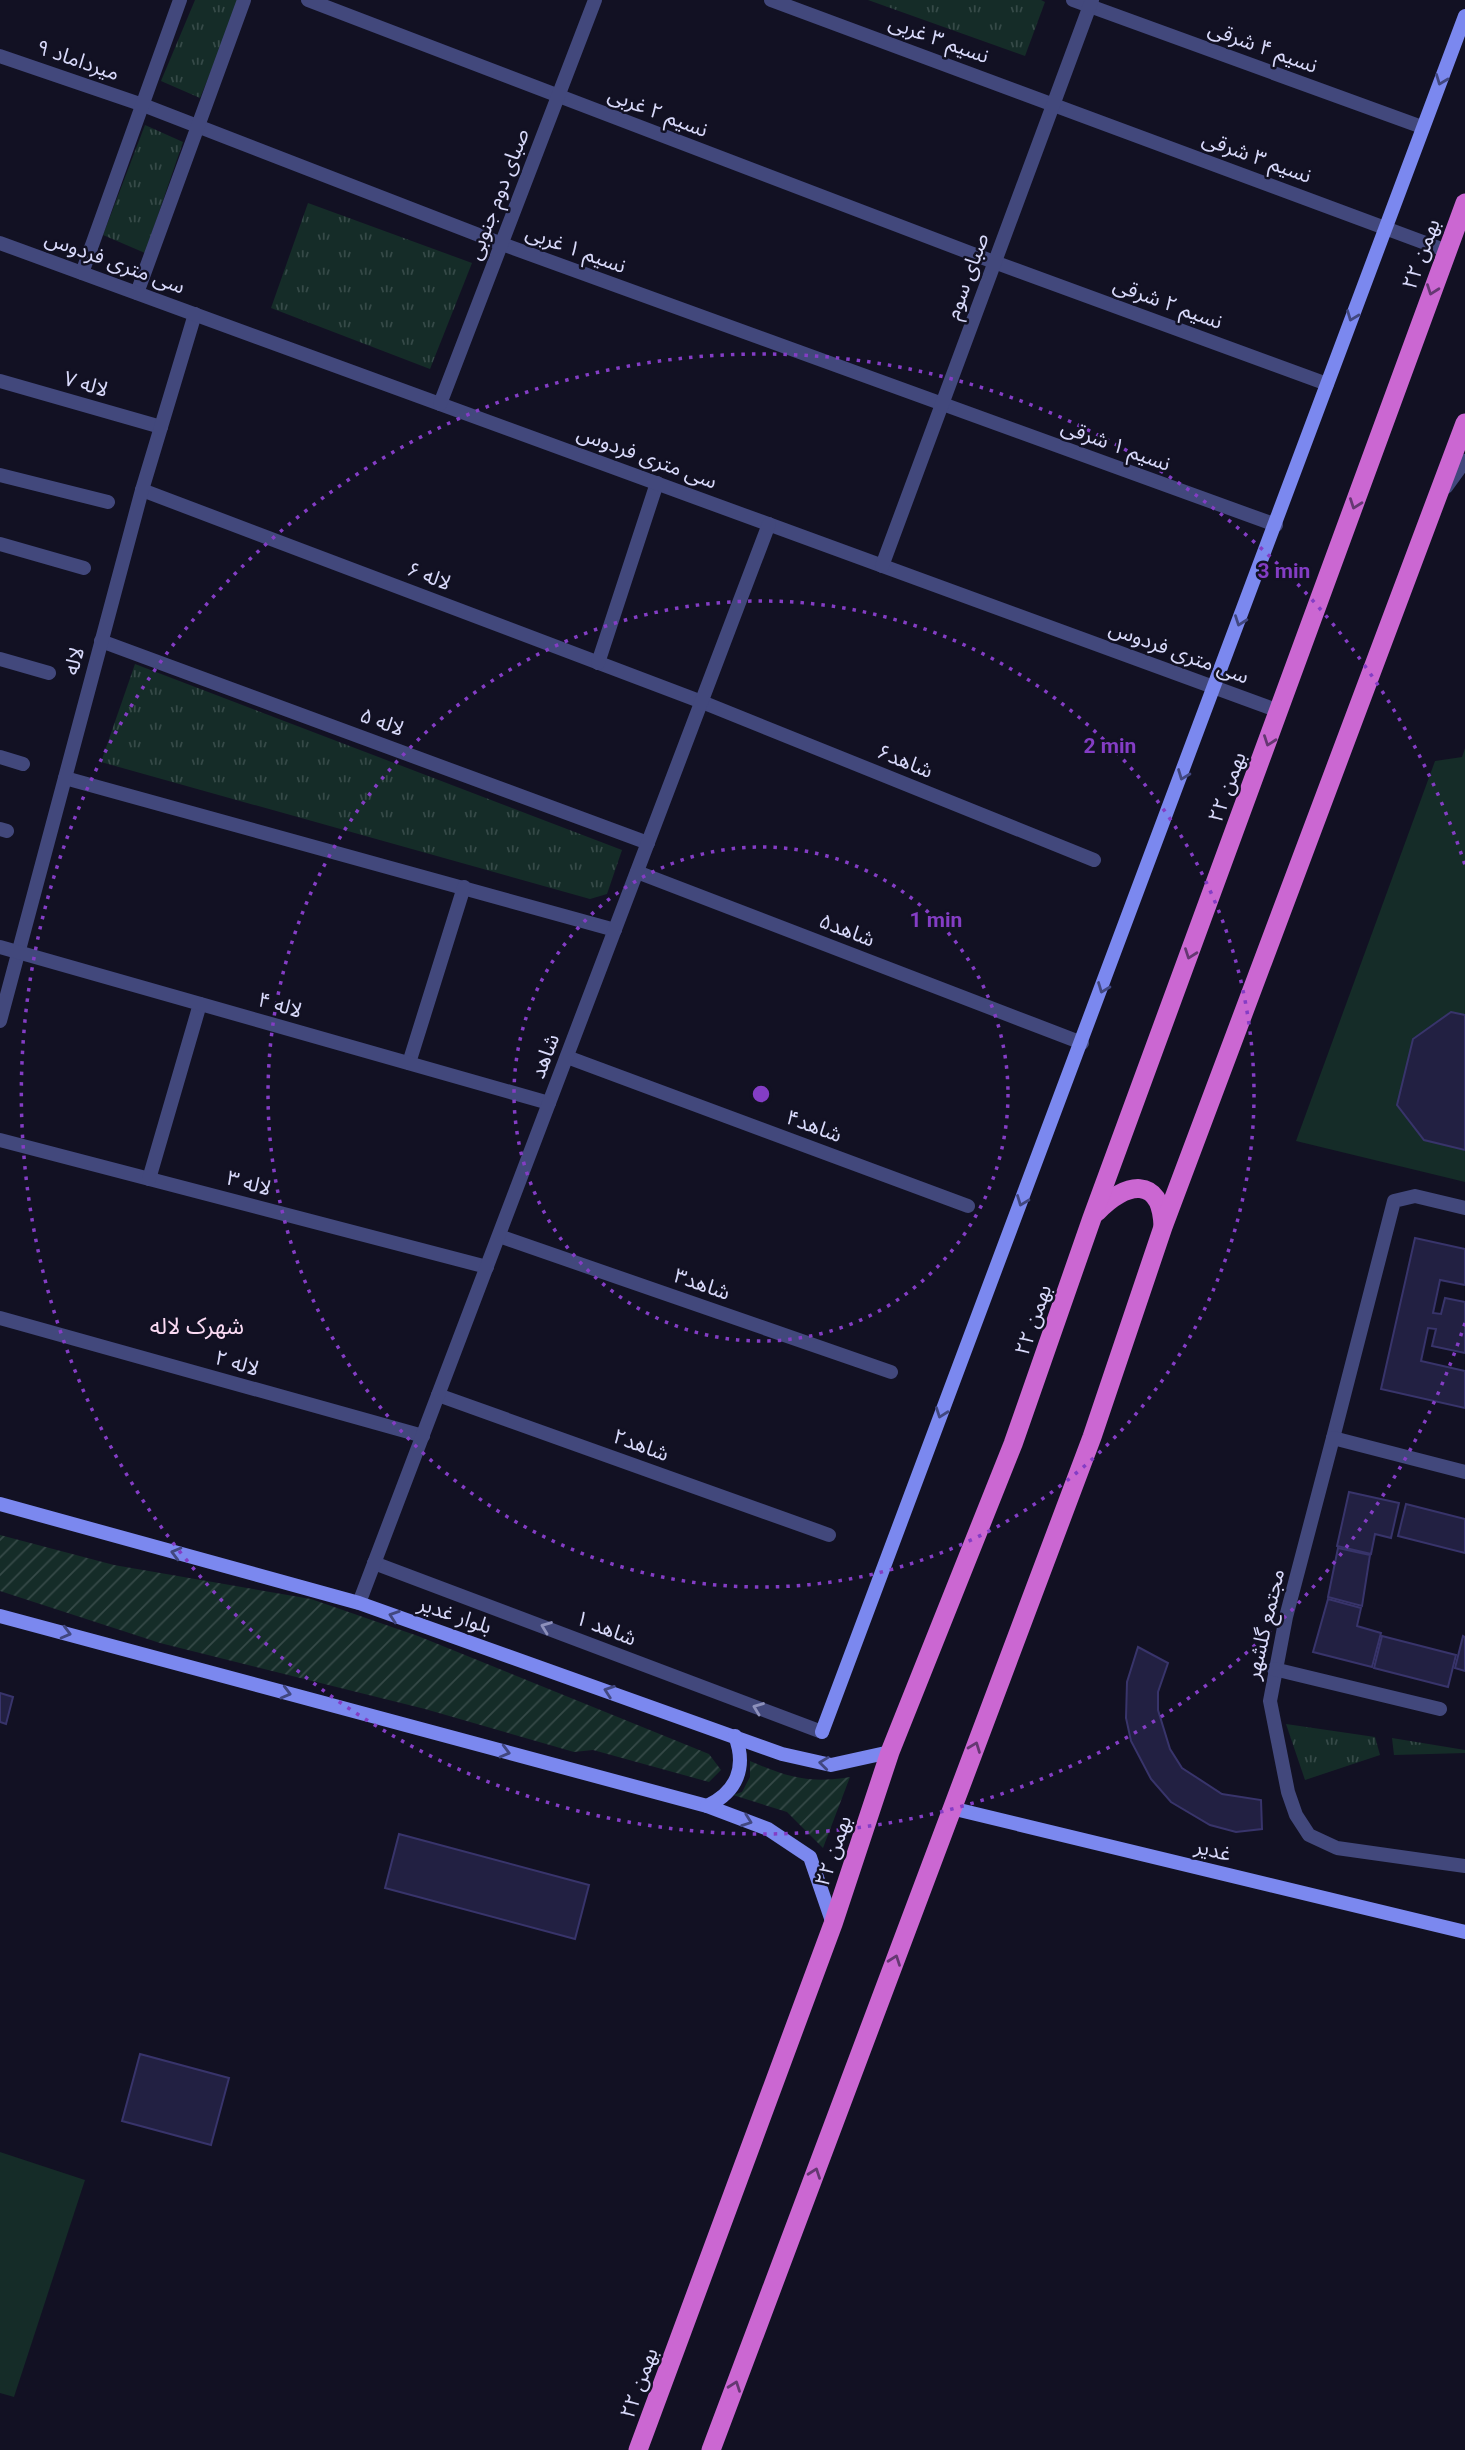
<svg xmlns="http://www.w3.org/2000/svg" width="1465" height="2450" font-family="Roboto,'Noto Sans Arabic',sans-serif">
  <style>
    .grass { fill: url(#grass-tufts) }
    .garden { fill: url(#garden-furrows) }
    .pitch { fill: #152c28 }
    .building { fill: #222042; stroke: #38346b; stroke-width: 2 }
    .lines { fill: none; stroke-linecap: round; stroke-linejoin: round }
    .minor { stroke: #42487c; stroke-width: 14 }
    .tertiary { stroke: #42487c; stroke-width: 14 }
    .secondary { stroke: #7b88ef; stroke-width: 14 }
    .trunk { stroke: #cb67d2; stroke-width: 19 }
    .oneway { stroke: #41477f }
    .oneway2 { stroke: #653872 }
    .oneway3 { stroke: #8d90bb }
    .ring { fill: none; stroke: #843dc5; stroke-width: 3.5; stroke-dasharray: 3.5 7 }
    .labels { text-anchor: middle; stroke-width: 5; stroke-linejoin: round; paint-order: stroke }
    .street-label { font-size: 21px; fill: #d8d9fa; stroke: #121123 }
    .neighbourhood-label { font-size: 23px; fill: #fadaf3; stroke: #121123 }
    .centre { fill: #843dc5; stroke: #121123; stroke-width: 3.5 }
    .ring-label { font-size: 21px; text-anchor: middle; font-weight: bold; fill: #843dc5; stroke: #121123; stroke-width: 5; stroke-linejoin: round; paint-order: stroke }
  </style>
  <defs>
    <pattern id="grass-tufts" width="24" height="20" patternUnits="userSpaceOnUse" patternTransform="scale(1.75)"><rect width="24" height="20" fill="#152c28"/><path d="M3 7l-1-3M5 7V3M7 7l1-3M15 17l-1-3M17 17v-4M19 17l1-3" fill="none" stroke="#364a48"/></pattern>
    <pattern id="garden-furrows" width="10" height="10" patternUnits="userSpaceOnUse" patternTransform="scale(1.75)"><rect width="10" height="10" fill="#152c28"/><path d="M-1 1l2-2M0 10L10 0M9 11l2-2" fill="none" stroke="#364a48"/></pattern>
  </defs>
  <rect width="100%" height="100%" fill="#121123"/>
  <g class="grass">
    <polygon points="195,0 240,0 200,98 161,81"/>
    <polygon points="868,0 1041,0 1045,2 1025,56"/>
    <polygon points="145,125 183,142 145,253 103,235"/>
    <polygon points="308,203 472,263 430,369 271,308"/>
    <polygon points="135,664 622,850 607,894 590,899 101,762"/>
    <polygon points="1286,1724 1375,1737 1380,1755 1305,1780"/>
    <polygon points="1392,1738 1465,1750 1465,1753 1394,1755"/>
  </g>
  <g class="garden">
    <polygon points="0,1535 114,1565 311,1599 418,1636 709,1754 721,1770 709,1782 593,1750 574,1752 425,1709 160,1643 0,1591"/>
    <path d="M750 1761C787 1777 809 1784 850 1777L823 1848 787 1812 733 1795 742 1792 750 1777Z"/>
  </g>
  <g class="pitch">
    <polygon points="1465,748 1465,1182 1296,1141 1435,761 1462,757"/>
    <polygon points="0,2152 85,2180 14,2397 0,2393"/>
  </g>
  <g class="building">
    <polygon points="1451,1012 1465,1015 1465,1150 1424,1140 1397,1105 1413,1039"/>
    <polygon points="1415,1238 1465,1249 1465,1285 1440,1280 1433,1313 1441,1314 1445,1298 1465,1302 1465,1353 1432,1346 1436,1329 1428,1328 1421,1361 1465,1371 1465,1408 1381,1389"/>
    <polygon points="1349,1492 1399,1503 1391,1538 1375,1534 1371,1554 1337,1546"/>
    <polygon points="1406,1504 1465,1519 1465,1553 1398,1536"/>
    <polygon points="1338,1548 1370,1555 1362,1606 1328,1597"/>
    <polygon points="1328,1599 1361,1608 1357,1626 1381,1633 1372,1667 1313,1652"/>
    <polygon points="1382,1636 1456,1655 1448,1687 1374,1668"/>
    <polygon points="1463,1636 1465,1637 1465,1671 1455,1668"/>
    <polygon points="1138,1647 1168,1663 1158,1692 1158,1710 1170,1749 1182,1768 1222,1794 1261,1800 1262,1829 1236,1832 1210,1825 1171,1802 1151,1779 1131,1741 1126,1718 1127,1682"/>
    <polygon points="0,1693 13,1697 6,1724 0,1722"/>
    <polygon points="399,1834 589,1885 575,1939 385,1888"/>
    <polygon points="140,2054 229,2078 211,2145 122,2121"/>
  </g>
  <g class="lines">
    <g class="minor">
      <polyline points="308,0 994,262 1327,384"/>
      <polyline points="1073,0 1422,127"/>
      <polyline points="0,56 143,105 502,244 1276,525"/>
      <polyline points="82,273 180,0"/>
      <polyline points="137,293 244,0"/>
      <polyline points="0,381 161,427"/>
      <polyline points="0,475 108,502"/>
      <polyline points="142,490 702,702 1094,860"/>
      <polyline points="0,544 84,568"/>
      <polyline points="101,641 648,843"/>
      <polyline points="0,659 49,673"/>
      <polyline points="598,663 657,483"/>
      <polyline points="0,757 23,764"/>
      <polyline points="65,778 615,930"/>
      <polyline points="0,829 7,831"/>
      <polyline points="637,872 1082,1043"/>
      <polyline points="0,1021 142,490 195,314"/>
      <polyline points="567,1057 968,1206"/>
      <polyline points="409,1063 464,887"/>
      <polyline points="0,1140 487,1267"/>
      <polyline points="149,1179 200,1004"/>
      <polyline points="499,1236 891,1372"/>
      <polyline points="0,1318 423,1436"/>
      <polyline points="438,1395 829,1535"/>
      <polyline points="1333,1438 1394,1201 1415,1196 1465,1208"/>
      <polyline points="1465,1472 1333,1438 1286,1617 1270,1701 1288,1792 1296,1815 1309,1835 1337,1848 1465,1866"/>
      <polyline points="374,1563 822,1732"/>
      <polyline points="1274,1669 1440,1709"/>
    </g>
    <g class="tertiary">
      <polyline points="771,0 1447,251"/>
      <polyline points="0,243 1279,711"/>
      <polyline points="440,404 595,0"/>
      <polyline points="1446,487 1465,461"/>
      <polyline points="882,566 1092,0"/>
      <polyline points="0,947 549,1103"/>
      <polyline points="359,1603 769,524"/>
    </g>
    <g class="secondary">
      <polyline points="0,1504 359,1603 782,1754 831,1765 890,1752"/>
      <polyline points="0,1616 707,1806 768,1829 810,1857 833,1924"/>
      <polyline points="822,1732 1465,16"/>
      <path d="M707 1806C737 1792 747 1767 735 1736"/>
      <polyline points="951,1808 1465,1932"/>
    </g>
    <g class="trunk">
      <path d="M1097 1212C1125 1182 1161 1175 1163 1226"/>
      <polyline points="638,2450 833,1924 890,1752 1013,1444 1092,1218 1465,203"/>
      <polyline points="711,2450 1092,1437 1163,1227 1465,423"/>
    </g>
  </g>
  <defs><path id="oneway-chevron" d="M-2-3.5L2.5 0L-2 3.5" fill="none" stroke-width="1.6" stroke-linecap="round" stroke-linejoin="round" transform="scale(1.75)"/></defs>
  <g class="oneway">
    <use href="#oneway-chevron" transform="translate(1441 80) rotate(111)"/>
    <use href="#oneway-chevron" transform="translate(1352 316) rotate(111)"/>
    <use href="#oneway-chevron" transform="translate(1240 621) rotate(110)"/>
    <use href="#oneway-chevron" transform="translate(1183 775) rotate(111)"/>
    <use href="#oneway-chevron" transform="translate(1103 988) rotate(111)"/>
    <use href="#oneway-chevron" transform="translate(1022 1201) rotate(111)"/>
    <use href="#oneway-chevron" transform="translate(941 1413) rotate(110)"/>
    <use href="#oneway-chevron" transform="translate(176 1553) rotate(-165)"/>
    <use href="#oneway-chevron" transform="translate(394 1616) rotate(-161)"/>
    <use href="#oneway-chevron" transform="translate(66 1633) rotate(15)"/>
    <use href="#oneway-chevron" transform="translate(609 1691) rotate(-161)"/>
    <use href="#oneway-chevron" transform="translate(286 1693) rotate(15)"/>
    <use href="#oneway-chevron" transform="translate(505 1752) rotate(15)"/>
    <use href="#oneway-chevron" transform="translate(824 1763) rotate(-173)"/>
    <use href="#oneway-chevron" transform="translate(747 1821) rotate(20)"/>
  </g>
  <g class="oneway2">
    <use href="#oneway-chevron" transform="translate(1432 290) rotate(110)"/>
    <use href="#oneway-chevron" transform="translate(1355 504) rotate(110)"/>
    <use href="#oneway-chevron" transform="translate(1269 741) rotate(110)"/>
    <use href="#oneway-chevron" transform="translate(1190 954) rotate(110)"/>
    <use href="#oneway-chevron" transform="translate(975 1747) rotate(-69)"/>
    <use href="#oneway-chevron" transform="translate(895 1960) rotate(-70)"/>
    <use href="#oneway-chevron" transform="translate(815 2173) rotate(-70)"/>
    <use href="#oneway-chevron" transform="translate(735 2386) rotate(-70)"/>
  </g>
  <g class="oneway3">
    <use href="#oneway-chevron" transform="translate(546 1627) rotate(-159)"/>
    <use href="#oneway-chevron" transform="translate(758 1708) rotate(-159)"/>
  </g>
  <g class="ring">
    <circle cx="761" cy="1094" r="247"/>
    <circle cx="761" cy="1094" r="493"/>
    <path d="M1465 1323A740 740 0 1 1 1465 865"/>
  </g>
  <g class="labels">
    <g class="street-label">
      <text transform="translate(939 39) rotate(20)" y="7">نسیم ۳ غربی</text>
      <text transform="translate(1263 47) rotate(20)" y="7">نسیم ۴ شرقی</text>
      <text transform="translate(78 60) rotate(19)" y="7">میرداماد ۹</text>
      <text transform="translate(658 112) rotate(21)" y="7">نسیم ۲ غربی</text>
      <text transform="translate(1257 157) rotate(20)" y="7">نسیم ۳ شرقی</text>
      <text transform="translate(498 194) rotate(-69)" y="7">صبای دوم جنوبی</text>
      <text transform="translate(576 249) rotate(20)" y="7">نسیم ۱ غربی</text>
      <text transform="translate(1421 254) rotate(-70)" y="7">۲۲ بهمن</text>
      <text transform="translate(115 262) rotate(20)" y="7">سی متری فردوس</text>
      <text transform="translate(967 276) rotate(-70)" y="7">صبای سوم</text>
      <text transform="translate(1168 303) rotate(20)" y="7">نسیم ۲ شرقی</text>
      <text transform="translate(86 384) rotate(16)" y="7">لاله ۷</text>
      <text transform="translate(1116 445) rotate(20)" y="7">نسیم ۱ شرقی</text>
      <text transform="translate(647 457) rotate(20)" y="7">سی متری فردوس</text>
      <text transform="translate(429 576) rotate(21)" y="7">لاله ۶</text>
      <text transform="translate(1179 652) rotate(20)" y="7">سی متری فردوس</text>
      <text transform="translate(74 661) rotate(-75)" y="7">لاله</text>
      <text transform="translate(382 722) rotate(20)" y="7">لاله ۵</text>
      <text transform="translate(905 761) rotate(22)" y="7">شاهد۶</text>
      <text transform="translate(1227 787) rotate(-70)" y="7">۲۲ بهمن</text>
      <text transform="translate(847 930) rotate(21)" y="7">شاهد۵</text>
      <text transform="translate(280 1005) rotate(16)" y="7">لاله ۴</text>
      <text transform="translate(545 1056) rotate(-69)" y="7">شاهد</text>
      <text transform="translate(814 1126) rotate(20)" y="7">شاهد۴</text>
      <text transform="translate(249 1183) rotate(15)" y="7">لاله ۳</text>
      <text transform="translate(702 1284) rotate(19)" y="7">شاهد۳</text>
      <text transform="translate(1033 1320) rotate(-71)" y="7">۲۲ بهمن</text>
      <text transform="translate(237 1363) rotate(16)" y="7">لاله ۲</text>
      <text transform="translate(641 1445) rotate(20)" y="7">شاهد۲</text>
      <text transform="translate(455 1615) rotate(19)" y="7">بلوار غدیر</text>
      <text transform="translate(1265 1624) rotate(-77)" y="7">مجتمع گلشهر</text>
      <text transform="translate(606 1628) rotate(21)" y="7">شاهد ۱</text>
      <text transform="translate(1213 1850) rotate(14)" y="7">غدیر</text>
      <text transform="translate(833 1851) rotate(-71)" y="7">۲۲ بهمن</text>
      <text transform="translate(639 2383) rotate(-70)" y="7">۲۲ بهمن</text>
    </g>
    <g class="neighbourhood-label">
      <text x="197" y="1334">شهرک لاله</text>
    </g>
  </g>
  <circle cx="761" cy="1094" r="10" class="centre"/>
  <g class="ring-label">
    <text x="1284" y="578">3 min</text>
    <text x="1110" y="753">2 min</text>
    <text x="936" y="927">1 min</text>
  </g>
</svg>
